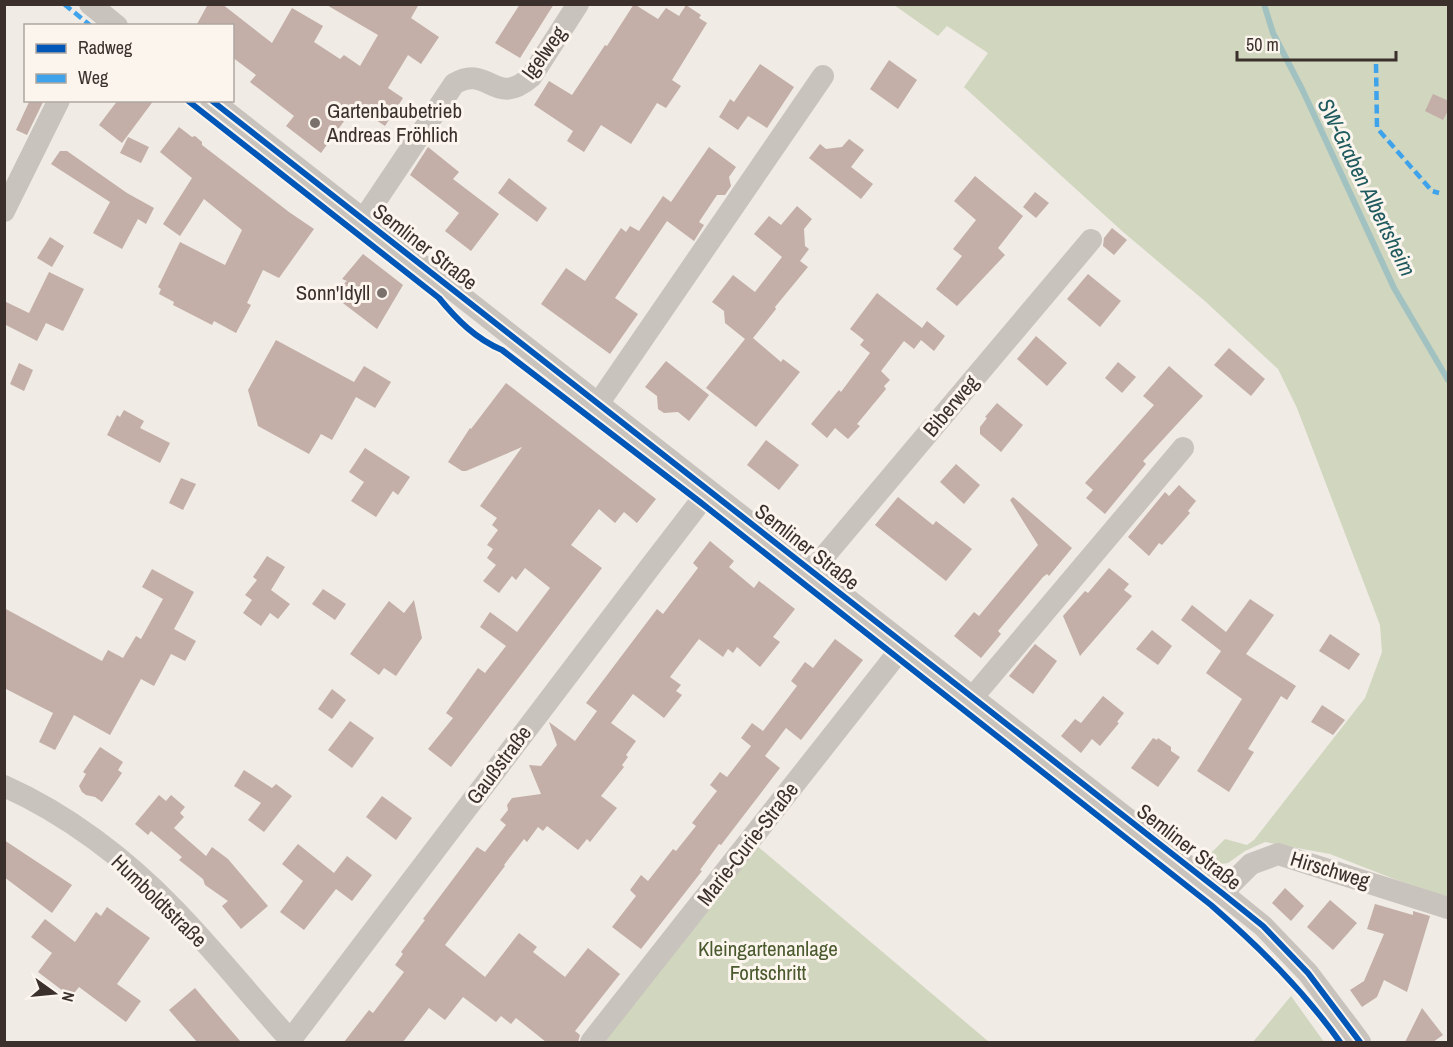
<svg xmlns="http://www.w3.org/2000/svg" width="1453" height="1047" font-family="'Archivo Narrow',sans-serif">
  <style>
    .green { fill: #d1d6bf }
    .lines { fill: none; stroke-linecap: round; stroke-linejoin: round }
    .stream { stroke: #a1c2c1; stroke-width: 6 }
    .building { fill: #c3afa7 }
    .minor { stroke: #c9c3be; stroke-width: 22 }
    .quiet { stroke: #3fa3eb; stroke-width: 4.5; stroke-dasharray: 9 4.5; stroke-linecap: butt }
    .cycleway-casing { stroke: #fbf5ee; stroke-width: 10 }
    .cycleway { stroke: #0057b8; stroke-width: 6 }
    .poi-dot { fill: #7a716c; stroke: #fbf5ee; stroke-width: 2 }
    .labels { text-anchor: middle; stroke-width: 6; stroke-linejoin: round; paint-order: stroke }
    .street-label { font-size: 21px; fill: #3b302b; stroke: #fbf5ee }
    .poi-label { font-size: 21px; fill: #3b302b; stroke: #fbf5ee; text-anchor: start }
    .park-label { font-size: 21px; fill: #4a5a2e; stroke: #fbf5ee }
    .water-label { font-size: 22px; font-style: italic; fill: #1f5a5e; stroke: #fbf5ee }
  </style>
  <rect width="100%" height="100%" fill="#f0ebe5"/>
  <g class="green">
    <polygon points="894,5 1448,5 1448,900 1330,854 1265,842 1245,851 1228,863 1221,864 1208,856 1225,839 1247,845 1254,840 1365,698 1382,652 1380,625 1297,408 1278,369 1206,302 1122,231 964,87 988,53 947,26 938,36"/>
    <polygon points="756,845 989,1042 604,1042"/>
    <polygon points="1291,996 1324,1042 1253,1042"/>
  </g>
  <g class="lines">
    <polyline class="stream" points="1264,4 1273,33 1303,91 1394,288 1448,380"/>
  </g>
  <g class="building">
    <polygon points="208,4 222,4 272,43 292,8 323,26 314,42 340,59 344,55 360,66 378,35 325,4 419,4 411,18 439,37 421,64 408,55 388,88 403,98 385,126 355,106 321,153 286,126 294,116 250,82 256,75 232,57 232,26 196,26"/>
    <polygon points="520,4 554,4 520,58 495,43"/>
    <polygon points="634,4 658,19 666,8 679,16 686,5 701,15 699,18 707,23 672,80 681,86 666,108 657,103 631,144 601,125 584,152 567,141 573,131 534,105 549,81 572,95 605,45 607,46"/>
    <polygon points="889,60 917,80 898,109 870,89"/>
    <polygon points="760,64 794,87 767,128 748,116 738,130 719,117 730,99 734,102"/>
    <polygon points="1433,94 1449,101 1449,109 1443,120 1425,111"/>
    <polygon points="30,100 44,100 27,135 16,130"/>
    <polygon points="118,100 154,100 122,143 99,125"/>
    <polygon points="179,127 192,137 195,136 202,142 202,145 289,212 314,229 279,278 263,270 247,303 251,305 236,333 214,321 212,325 173,305 174,302 159,294 161,289 158,287 180,242 225,265 242,230 204,199 180,236 163,224 192,178 160,152"/>
    <polygon points="128,137 149,147 141,163 120,153"/>
    <polygon points="849,139 864,150 851,167 873,184 861,199 809,158 820,144 826,149 842,147"/>
    <polygon points="428,147 459,172 453,179 499,214 471,251 445,231 459,213 410,175"/>
    <polygon points="709,147 736,167 729,177 731,186 725,195 717,195 699,222 704,225 694,241 667,221 615,298 638,314 610,354 541,304 566,268 585,281 621,228 626,232 630,226 639,231 663,196 671,202"/>
    <polygon points="60,151 67,151 127,193 154,208 146,224 138,219 122,249 93,233 110,202 51,164"/>
    <polygon points="975,176 1023,216 998,248 1005,255 957,306 936,289 962,256 953,249 976,220 954,201"/>
    <polygon points="509,178 547,208 537,222 498,193"/>
    <polygon points="1035,192 1049,203 1036,218 1023,207"/>
    <polygon points="797,206 812,219 804,229 805,246 809,249 800,261 808,267 775,307 776,309 753,338 781,362 783,359 800,372 756,427 706,388 745,339 725,323 724,311 712,302 733,275 755,292 782,257 754,234 769,216 781,225"/>
    <polygon points="1112,228 1127,240 1114,255 1103,246 1104,238"/>
    <polygon points="50,237 64,246 52,267 37,258"/>
    <polygon points="363,254 403,285 377,329 331,294 347,281 342,279"/>
    <polygon points="49,272 84,289 63,331 46,323 37,341 4,324 4,301 29,313"/>
    <polygon points="1088,274 1121,301 1100,327 1067,299"/>
    <polygon points="877,293 922,328 927,321 945,336 934,351 921,340 914,349 904,341 881,371 890,380 884,386 886,389 857,424 860,426 848,439 835,428 827,438 811,424 839,390 841,392 870,353 860,345 864,340 850,329"/>
    <polygon points="1036,336 1067,363 1047,386 1017,359"/>
    <polygon points="276,340 354,382 364,366 391,382 375,408 356,397 332,440 321,434 309,454 258,426 248,390"/>
    <polygon points="1229,348 1265,379 1251,396 1214,365"/>
    <polygon points="666,361 709,395 689,421 678,412 664,413 658,409 657,396 645,387"/>
    <polygon points="1118,362 1136,377 1122,393 1105,378"/>
    <polygon points="19,363 33,370 24,391 10,384"/>
    <polygon points="1169,366 1203,396 1143,461 1146,464 1105,514 1086,498 1093,490 1085,483 1154,405 1143,396"/>
    <polygon points="506,383 656,499 637,523 624,512 615,523 599,509 571,545 602,568 451,767 428,749 453,718 446,713 478,668 485,673 506,646 480,627 490,612 517,632 550,588 525,568 516,580 512,576 499,593 483,581 496,565 487,558 493,549 487,545 498,530 492,525 497,518 480,506 522,447 466,471 462,471 448,462 470,428 471,429"/>
    <polygon points="997,403 1023,425 1001,452 980,434 980,427 987,418 985,417"/>
    <polygon points="124,410 144,421 140,428 170,443 160,463 107,435 117,415 120,417"/>
    <polygon points="766,440 799,465 779,490 747,465"/>
    <polygon points="365,448 410,477 398,495 393,491 376,517 351,501 364,482 349,472"/>
    <polygon points="956,464 980,485 964,504 940,482"/>
    <polygon points="181,478 196,484 183,510 169,503"/>
    <polygon points="1179,485 1196,501 1188,511 1190,513 1162,545 1159,543 1149,556 1128,537 1165,492 1169,496"/>
    <polygon points="898,497 933,525 936,521 972,549 946,581 875,525"/>
    <polygon points="1013,497 1072,548 1049,576 1047,574 1043,577 998,631 1001,634 981,658 954,636 974,612 979,616 1038,545 1010,500"/>
    <polygon points="710,541 734,561 729,567 754,588 759,581 795,609 773,637 780,642 760,667 737,647 733,653 728,649 723,657 699,639 670,677 681,685 676,691 682,695 664,718 633,694 611,723 636,741 626,755 628,757 622,765 624,767 601,796 617,808 590,842 587,839 578,850 547,826 543,831 538,827 527,842 524,839 504,865 505,866 445,945 485,977 519,933 537,947 533,952 565,977 588,948 620,974 575,1031 580,1035 578,1042 546,1042 516,1018 511,1024 501,1016 496,1022 463,997 445,1020 429,1008 403,1042 344,1042 369,1010 373,1013 404,972 395,965 403,954 401,952 425,920 423,919 477,847 485,852 506,825 500,820 508,810 507,805 512,798 541,794 529,765 541,766 557,745 549,722 575,741 597,711 586,703 657,609 663,614 698,568 693,563"/>
    <polygon points="267,556 285,567 271,590 290,604 278,619 270,613 261,626 243,613 252,600 245,595 257,580 253,577"/>
    <polygon points="1109,568 1129,584 1124,590 1132,596 1080,656 1063,616 1085,591 1088,593"/>
    <polygon points="152,569 194,592 174,629 196,641 185,661 171,654 154,686 141,679 110,735 74,715 55,750 39,742 53,713 4,688 4,608 102,661 108,650 123,658 136,636 141,639 163,599 142,587"/>
    <polygon points="323,589 346,604 335,620 312,604"/>
    <polygon points="1250,599 1274,615 1246,654 1296,686 1287,700 1281,696 1248,749 1254,752 1229,792 1197,771 1242,699 1206,673 1221,651 1181,620 1192,605 1226,632"/>
    <polygon points="414,600 422,638 396,676 384,668 379,675 350,654 389,601 404,613"/>
    <polygon points="1152,630 1172,646 1158,665 1136,649"/>
    <polygon points="1330,634 1360,654 1349,670 1319,651"/>
    <polygon points="835,639 863,660 801,740 786,728 765,756 780,768 721,845 719,844 700,870 702,871 641,949 612,927 636,896 630,890 641,875 648,881 673,849 676,851 696,826 692,823 717,791 710,785 720,772 727,777 751,746 741,738 752,723 763,731 797,686 791,681 805,662 813,668"/>
    <polygon points="1035,644 1057,661 1033,694 1009,676"/>
    <polygon points="332,689 346,700 332,719 318,709"/>
    <polygon points="1103,696 1124,713 1117,722 1119,723 1100,746 1092,739 1081,753 1061,736 1075,719 1081,723"/>
    <polygon points="1322,705 1345,720 1333,735 1311,722"/>
    <polygon points="350,721 374,738 352,768 328,750"/>
    <polygon points="1153,738 1157,740 1158,738 1171,747 1171,751 1180,757 1158,787 1131,768"/>
    <polygon points="100,747 123,762 118,770 122,773 102,802 95,797 86,795 82,792 79,786 86,774 83,772"/>
    <polygon points="244,770 272,788 276,784 292,796 264,832 248,820 261,803 234,786"/>
    <polygon points="159,795 166,801 171,795 185,807 180,813 184,817 174,828 206,856 212,847 228,859 268,906 241,929 222,906 228,901 205,885 203,879 179,860 182,857 151,831 148,835 135,824"/>
    <polygon points="382,796 412,818 396,840 366,817"/>
    <polygon points="4,840 72,885 52,913 4,877"/>
    <polygon points="298,844 334,873 347,856 372,875 352,901 336,889 304,930 280,912 303,881 282,864"/>
    <polygon points="1285,888 1304,906 1291,921 1272,903"/>
    <polygon points="1330,900 1357,923 1333,950 1307,927"/>
    <polygon points="1375,904 1413,915 1413,911 1430,916 1407,992 1384,980 1377,997 1362,1007 1350,990 1364,981 1384,934 1367,929"/>
    <polygon points="107,907 150,938 117,984 141,1001 126,1022 79,987 71,997 38,972 52,953 31,937 45,919 75,942 96,912 101,916"/>
    <polygon points="195,988 216,1013 241,1042 197,1042 169,1010"/>
    <polygon points="1422,1008 1443,1035 1433,1042 1405,1042"/>
  </g>
  <g class="lines">
    <g class="minor">
      <polyline points="90,4 117,26"/>
      <polyline points="211,100 1222,893 1263,926 1308,973 1360,1042"/>
      <polyline points="4,211 59,100"/>
      <path d="M363 220 454 84C489 63 494 109 531 77L578 4"/>
      <polyline points="598,404 823,76"/>
      <polyline points="811,572 1091,240"/>
      <polyline points="972,698 1183,448"/>
      <path d="M4 786C67 814 126 859 174 909 215 951 252 998 292 1042"/>
      <polyline points="1222,893 1251,864 1278,854 1448,908"/>
      <polyline points="289,1042 647,571 700,502 711,493"/>
      <polyline points="591,1042 904,645"/>
    </g>
    <g class="quiet">
      <polyline points="64,4 91,26"/>
      <polyline points="1376,64 1377,128 1432,191 1439,193"/>
    </g>
    <g class="cycleway-casing">
      <g id="cycleway">
        <path d="M187 100 439 298C457 320 476 339 502 350L700 502 1211 905C1259 947 1303 990 1340 1042"/>
        <polyline points="211,100 1222,893 1263,926 1308,973 1360,1042"/>
      </g>
    </g>
    <use href="#cycleway" class="cycleway"/>
  </g>
  <g class="poi-dot">
    <circle cx="315" cy="123" r="6"/>
    <circle cx="382" cy="293" r="6"/>
  </g>
  <g class="labels">
    <g class="street-label">
      <text transform="translate(544 53) rotate(-54)" y="7">Igelweg</text>
      <text transform="translate(425 247) rotate(38)" y="7">Semliner Straße</text>
      <text transform="translate(951 406) rotate(-50)" y="7">Biberweg</text>
      <text transform="translate(807 547) rotate(38)" y="7">Semliner Straße</text>
      <text transform="translate(499 765) rotate(-53)" y="7">Gaußstraße</text>
      <text transform="translate(748 844) rotate(-52)" y="7">Marie-Curie-Straße</text>
      <text transform="translate(1189 847) rotate(38)" y="7">Semliner Straße</text>
      <text transform="translate(1330 870) rotate(17)" y="7">Hirschweg</text>
      <text transform="translate(159 901) rotate(44)" y="7">Humboldtstraße</text>
    </g>
    <g class="poi-label">
      <text x="327" y="118">Gartenbaubetrieb<tspan x="327" dy="24">Andreas Fröhlich</tspan></text>
      <text x="370" y="300" text-anchor="end">Sonn'Idyll</text>
    </g>
    <g class="park-label">
      <text x="768" y="956">Kleingartenanlage<tspan x="768" dy="24">Fortschritt</tspan></text>
    </g>
    <g class="water-label">
      <text transform="translate(1367 187) rotate(64)" y="8">SW-Graben Albertsheim</text>
    </g>
  </g>
  <rect width="1453" height="1047" fill="none" stroke="#3b302b" stroke-width="12"/>
  <rect x="24" y="24" width="210" height="78" fill="#fbf5ee" stroke="#aea6a0" stroke-width="1.5"/>
  <rect x="36" y="44" width="30" height="9" fill="#0057b8" stroke="#aea6a0" stroke-width="1.5"/>
  <text x="78" y="54" font-size="18" fill="#3b302b">Radweg</text>
  <rect x="36" y="74" width="30" height="9" fill="#3fa3eb" stroke="#aea6a0" stroke-width="1.5"/>
  <text x="78" y="84" font-size="18" fill="#3b302b">Weg</text>
  <g transform="translate(54 993) rotate(105)" stroke="#fbf5ee" stroke-width="4.5" paint-order="stroke">
  <path d="M0-4.5L10 22L0 15L-10 22Z" fill="#3b302b"/>
  <text y="-9" font-size="16" font-weight="bold" text-anchor="middle" fill="#3b302b">N</text>
  </g>
  <path d="M1237 51v9h159v-9" fill="none" stroke="#3b302b" stroke-width="3"/>
  <text x="1246" y="51" font-size="18" fill="#3b302b" stroke="#fbf5ee" stroke-width="4.5" paint-order="stroke">50 m</text>
</svg>
